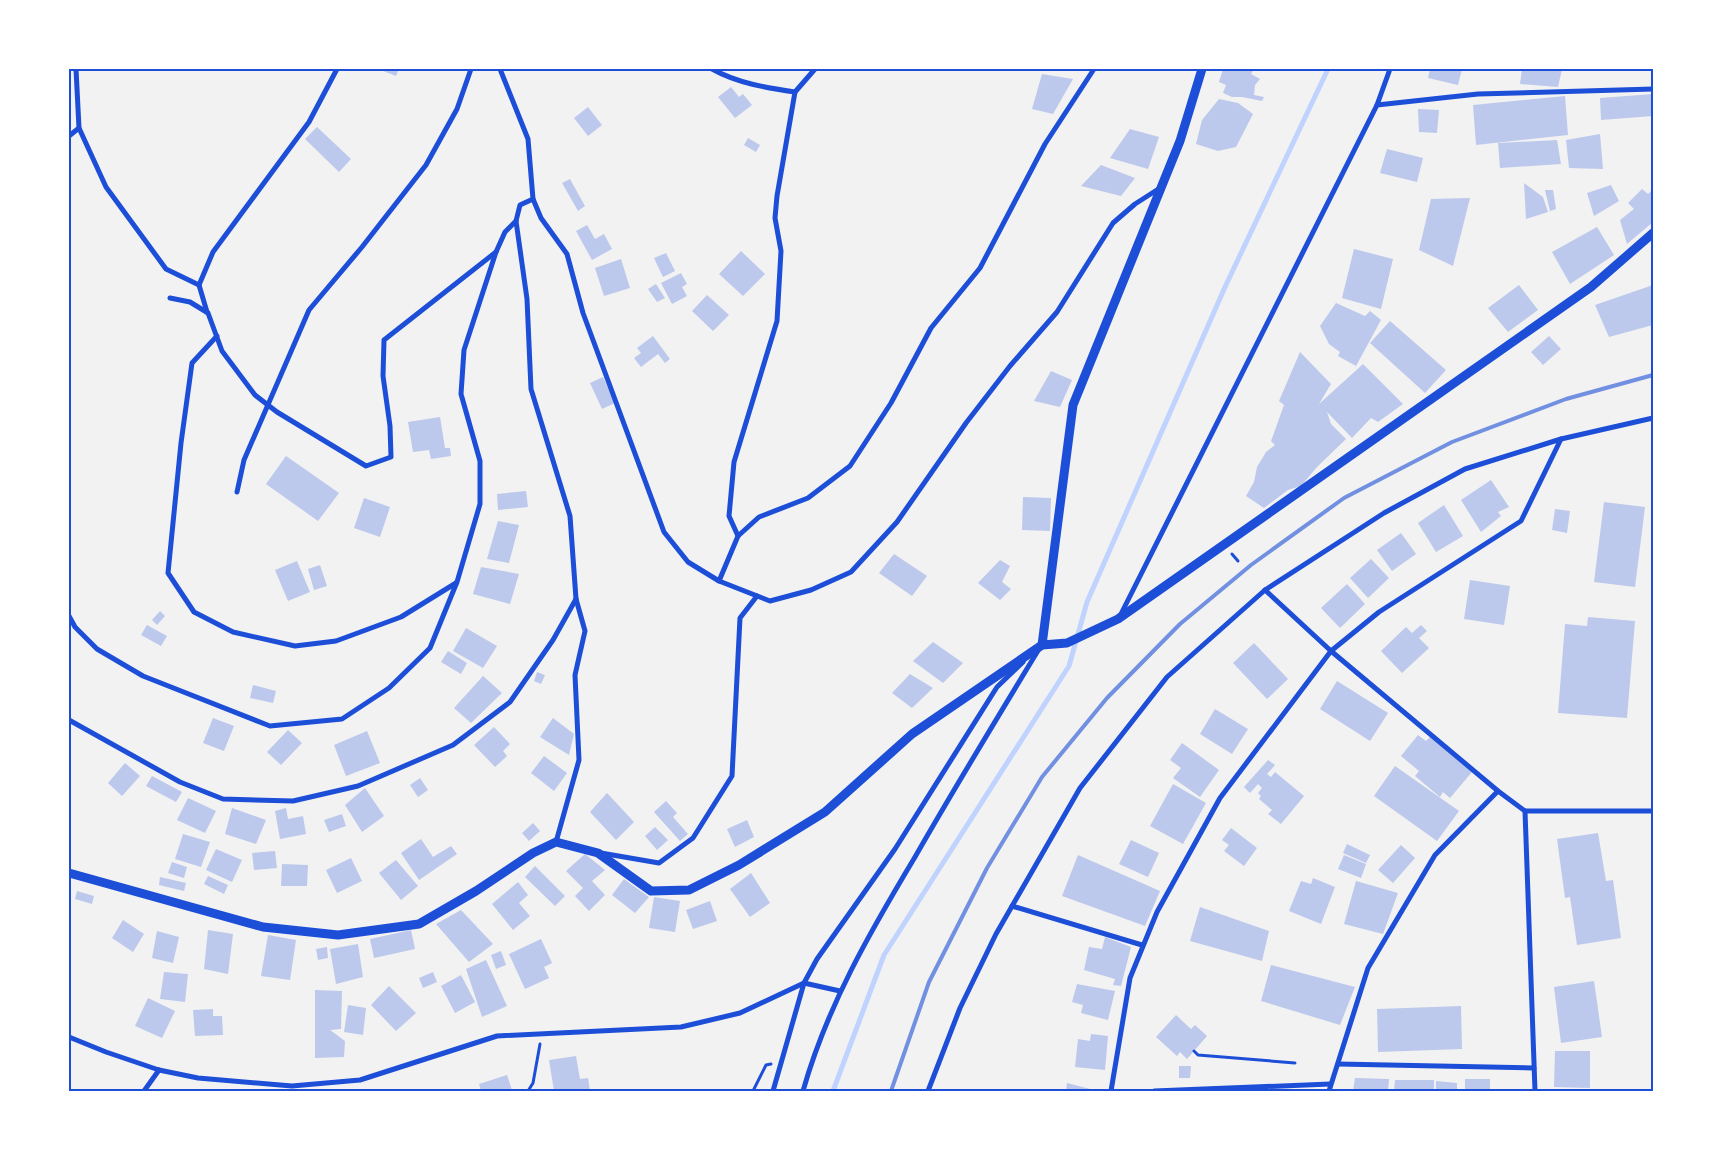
<svg xmlns="http://www.w3.org/2000/svg" width="1722" height="1160" font-family="'Archivo Narrow',sans-serif">
  <style>
    .lines { fill: none; stroke-linecap: round; stroke-linejoin: round }
    .stream { stroke: #bfd3fe; stroke-width: 5 }
    .building { fill: #bdc9ec }
    .path { stroke: #1d4ed8; stroke-width: 3 }
    .minor { stroke: #1d4ed8; stroke-width: 5 }
    .tertiary { stroke: #1d4ed8; stroke-width: 9 }
    .rail { stroke: #7290e2; stroke-width: 4 }
    .neatline { fill: none; stroke: #1d4ed8; stroke-width: 2 }
  </style>
  <rect width="100%" height="100%" fill="#f2f2f2"/>
  <g class="lines">
    <polyline class="stream" points="833,1091 884,955 1069,666 1087,602 1225,287 1328,69"/>
  </g>
  <g class="building">
    <polygon points="378,69 399,69 396,76"/>
    <polygon points="1223,69 1254,69 1251,74 1260,79 1255,85 1254,95 1264,97 1262,101 1242,97 1232,97 1223,93 1226,85 1219,82"/>
    <polygon points="1430,69 1462,69 1458,85 1428,78"/>
    <polygon points="1522,69 1562,69 1558,87 1520,84"/>
    <polygon points="1042,74 1073,79 1053,114 1032,109"/>
    <polygon points="731,87 739,97 743,94 752,105 735,118 718,97"/>
    <polygon points="1653,94 1653,116 1601,120 1600,98"/>
    <polygon points="1565,96 1568,135 1476,145 1473,105"/>
    <polygon points="1219,99 1238,103 1253,114 1236,147 1218,151 1196,144 1202,120"/>
    <polygon points="588,107 602,125 588,136 574,118"/>
    <polygon points="1418,109 1439,110 1437,133 1419,132"/>
    <polygon points="317,127 351,159 339,172 305,139"/>
    <polygon points="1130,129 1159,137 1148,169 1110,158"/>
    <polygon points="1600,134 1603,169 1569,168 1566,140"/>
    <polygon points="748,138 760,145 756,152 744,145"/>
    <polygon points="1557,140 1561,164 1500,168 1498,143"/>
    <polygon points="1387,149 1423,158 1417,182 1380,173"/>
    <polygon points="1101,165 1135,178 1121,196 1081,186"/>
    <polygon points="570,179 585,206 578,211 562,183"/>
    <polygon points="1524,183 1543,197 1548,212 1526,219"/>
    <polygon points="1611,185 1619,201 1594,216 1587,193"/>
    <polygon points="1642,189 1648,194 1653,189 1653,222 1627,244 1620,220 1634,209 1628,203"/>
    <polygon points="1545,190 1553,190 1556,209 1550,211"/>
    <polygon points="1470,198 1453,266 1419,250 1431,199"/>
    <polygon points="587,225 595,239 604,234 612,249 592,260 576,231"/>
    <polygon points="1597,227 1614,255 1570,284 1552,252"/>
    <polygon points="1354,249 1393,259 1381,309 1342,298"/>
    <polygon points="741,251 765,274 743,296 719,274"/>
    <polygon points="666,253 675,271 663,277 654,258"/>
    <polygon points="621,259 630,288 604,296 595,268"/>
    <polygon points="681,273 687,284 682,287 687,296 672,304 661,283"/>
    <polygon points="656,284 665,298 657,302 648,289"/>
    <polygon points="1519,285 1538,310 1508,332 1488,308"/>
    <polygon points="1653,285 1653,325 1609,337 1595,305"/>
    <polygon points="707,295 729,315 713,331 692,311"/>
    <polygon points="1336,303 1365,316 1370,311 1381,320 1356,366 1338,356 1340,352 1329,344 1320,326"/>
    <polygon points="1390,321 1446,370 1425,393 1370,343"/>
    <polygon points="653,336 670,359 665,363 658,354 641,367 634,358 641,353 637,348"/>
    <polygon points="1549,336 1561,349 1543,365 1531,352"/>
    <polygon points="1300,352 1331,384 1319,404 1363,364 1403,404 1378,422 1371,418 1352,438 1327,412 1331,424 1346,439 1317,467 1301,486 1288,490 1264,508 1246,496 1254,482 1257,467 1266,452 1275,445 1271,441 1284,405 1279,401"/>
    <polygon points="1051,371 1072,380 1060,407 1034,401"/>
    <polygon points="603,377 615,403 602,409 590,383"/>
    <polygon points="440,417 445,448 450,448 451,456 431,459 429,450 413,452 408,422"/>
    <polygon points="286,456 339,493 318,521 266,484"/>
    <polygon points="1491,480 1509,507 1498,512 1501,516 1481,532 1461,500"/>
    <polygon points="526,491 528,507 498,510 497,494"/>
    <polygon points="1023,497 1051,498 1050,531 1022,530"/>
    <polygon points="364,498 390,507 380,537 354,528"/>
    <polygon points="1604,502 1645,507 1635,587 1594,582"/>
    <polygon points="1444,505 1463,536 1436,552 1418,523"/>
    <polygon points="1555,509 1570,511 1567,533 1552,530"/>
    <polygon points="498,521 519,525 509,563 487,559"/>
    <polygon points="1401,533 1416,554 1392,571 1377,550"/>
    <polygon points="894,554 927,576 912,596 879,573"/>
    <polygon points="1371,559 1389,578 1368,598 1350,578"/>
    <polygon points="1000,560 1010,566 1002,582 1011,589 1000,600 978,583"/>
    <polygon points="297,561 310,592 288,601 275,570"/>
    <polygon points="320,565 327,586 314,590 308,569"/>
    <polygon points="481,567 519,574 510,604 473,594"/>
    <polygon points="1470,580 1510,586 1504,625 1464,619"/>
    <polygon points="1347,584 1365,604 1340,628 1321,608"/>
    <polygon points="160,611 165,616 157,625 152,620"/>
    <polygon points="1588,617 1635,621 1627,718 1558,713 1565,624 1587,626"/>
    <polygon points="147,625 167,636 161,646 141,635"/>
    <polygon points="1421,625 1427,631 1419,638 1429,648 1402,673 1381,651 1406,627 1412,633"/>
    <polygon points="466,628 497,646 483,668 453,651"/>
    <polygon points="933,642 963,663 943,683 913,661"/>
    <polygon points="1254,643 1288,679 1267,699 1233,663"/>
    <polygon points="448,651 467,663 461,674 441,662"/>
    <polygon points="537,672 545,675 541,684 534,681"/>
    <polygon points="910,674 933,688 912,708 892,693"/>
    <polygon points="483,676 502,693 471,723 454,708"/>
    <polygon points="1337,681 1388,713 1370,741 1320,709"/>
    <polygon points="253,685 276,691 273,703 250,698"/>
    <polygon points="1215,709 1248,729 1232,754 1200,734"/>
    <polygon points="213,718 234,726 224,751 203,743"/>
    <polygon points="553,718 574,734 569,755 540,737"/>
    <polygon points="494,727 510,744 503,751 507,756 495,767 474,745"/>
    <polygon points="288,730 302,743 281,765 267,752"/>
    <polygon points="367,731 380,763 346,776 334,745"/>
    <polygon points="1418,735 1426,741 1430,737 1472,772 1450,798 1443,792 1440,797 1415,776 1419,771 1401,756"/>
    <polygon points="1182,743 1219,770 1200,797 1173,778 1181,768 1170,760"/>
    <polygon points="544,756 567,773 554,791 531,773"/>
    <polygon points="1268,760 1275,765 1267,774 1271,777 1275,772 1304,796 1281,824 1268,814 1272,810 1259,799 1261,796 1258,793 1262,788 1258,784 1250,793 1244,787"/>
    <polygon points="125,763 140,776 122,796 108,783"/>
    <polygon points="1395,766 1459,811 1437,841 1374,796"/>
    <polygon points="152,776 182,792 176,802 146,786"/>
    <polygon points="420,778 428,790 418,797 410,785"/>
    <polygon points="1173,784 1206,803 1183,844 1150,826"/>
    <polygon points="365,788 384,816 362,832 345,805"/>
    <polygon points="607,793 634,822 616,840 590,812"/>
    <polygon points="188,798 216,811 205,833 177,820"/>
    <polygon points="666,801 677,813 673,817 688,834 680,841 654,812"/>
    <polygon points="232,808 266,820 256,844 225,834"/>
    <polygon points="286,808 288,819 303,816 306,834 280,839 275,811"/>
    <polygon points="342,814 346,826 329,832 324,820"/>
    <polygon points="747,820 754,837 735,847 727,829"/>
    <polygon points="533,823 540,831 529,841 522,833"/>
    <polygon points="655,827 668,840 657,850 645,836"/>
    <polygon points="1231,828 1257,848 1244,866 1224,851 1229,845 1222,840"/>
    <polygon points="1598,833 1606,881 1613,880 1621,938 1577,945 1570,897 1565,898 1557,839"/>
    <polygon points="183,834 210,842 201,867 175,859"/>
    <polygon points="421,839 433,857 451,846 457,854 419,880 401,853"/>
    <polygon points="1131,840 1159,853 1148,877 1119,864"/>
    <polygon points="1347,844 1370,855 1366,863 1343,853"/>
    <polygon points="1401,845 1415,858 1393,883 1378,870"/>
    <polygon points="216,849 242,860 232,882 206,870"/>
    <polygon points="275,851 277,868 254,870 252,853"/>
    <polygon points="585,854 605,870 592,881 605,895 589,911 575,896 583,888 566,871"/>
    <polygon points="1078,855 1160,891 1145,926 1062,896"/>
    <polygon points="1344,855 1366,864 1361,878 1338,869"/>
    <polygon points="351,858 362,881 337,893 326,870"/>
    <polygon points="396,860 418,886 401,900 379,873"/>
    <polygon points="172,862 187,867 184,878 168,873"/>
    <polygon points="282,864 308,865 307,886 281,886"/>
    <polygon points="535,866 565,896 555,906 525,877"/>
    <polygon points="751,873 770,903 750,917 730,889"/>
    <polygon points="208,876 228,885 224,894 204,884"/>
    <polygon points="160,877 186,883 184,891 159,885"/>
    <polygon points="1313,878 1335,887 1321,924 1289,911 1301,881 1311,884"/>
    <polygon points="624,879 649,897 635,913 612,895"/>
    <polygon points="1356,881 1398,893 1383,934 1344,924"/>
    <polygon points="518,882 528,895 519,903 530,916 513,930 492,904"/>
    <polygon points="77,891 94,896 92,904 75,899"/>
    <polygon points="654,897 680,901 675,932 649,928"/>
    <polygon points="710,901 717,921 693,929 686,910"/>
    <polygon points="1200,907 1269,931 1262,961 1190,941"/>
    <polygon points="461,910 493,944 469,962 436,924"/>
    <polygon points="123,920 144,934 133,952 112,938"/>
    <polygon points="208,930 233,934 228,974 204,969"/>
    <polygon points="411,930 415,949 374,958 370,939"/>
    <polygon points="157,931 179,937 173,963 152,958"/>
    <polygon points="268,935 296,940 290,980 261,976"/>
    <polygon points="1105,937 1131,947 1121,986 1113,985 1115,979 1084,970 1089,947 1102,949"/>
    <polygon points="541,939 552,963 544,967 549,978 525,989 509,954"/>
    <polygon points="358,944 363,977 336,984 330,949"/>
    <polygon points="327,947 328,958 318,960 316,949"/>
    <polygon points="501,951 506,965 496,969 491,955"/>
    <polygon points="486,960 507,1006 482,1017 466,969"/>
    <polygon points="1271,965 1355,987 1340,1025 1261,1001"/>
    <polygon points="164,972 188,974 185,1002 160,999"/>
    <polygon points="433,972 437,982 423,988 419,978"/>
    <polygon points="461,975 475,1002 455,1013 441,986"/>
    <polygon points="1594,981 1602,1037 1561,1043 1554,987"/>
    <polygon points="1077,984 1115,991 1108,1020 1081,1013 1083,1005 1072,1002"/>
    <polygon points="389,986 416,1013 396,1031 371,1005"/>
    <polygon points="315,990 342,991 341,1029 330,1030 345,1041 344,1057 315,1058"/>
    <polygon points="148,998 175,1011 162,1038 135,1026"/>
    <polygon points="348,1005 366,1008 363,1035 344,1032"/>
    <polygon points="1461,1006 1462,1049 1378,1052 1377,1009"/>
    <polygon points="213,1009 213,1016 222,1016 223,1035 195,1036 193,1010"/>
    <polygon points="1176,1015 1191,1029 1195,1025 1207,1036 1187,1059 1180,1052 1177,1056 1156,1037"/>
    <polygon points="1091,1034 1108,1036 1105,1070 1075,1067 1078,1039 1090,1041"/>
    <polygon points="1555,1051 1590,1051 1590,1088 1554,1087"/>
    <polygon points="576,1056 580,1079 588,1078 590,1091 554,1091 549,1060"/>
    <polygon points="1179,1066 1191,1066 1190,1078 1179,1078"/>
    <polygon points="507,1075 512,1090 481,1091 479,1084"/>
    <polygon points="1355,1078 1389,1079 1388,1091 1353,1091"/>
    <rect x="1465" y="1079" width="25" height="12"/>
    <polygon points="1395,1080 1434,1080 1434,1091 1394,1091"/>
    <polygon points="1436,1081 1457,1083 1457,1091 1436,1091"/>
    <polygon points="1067,1083 1098,1091 1066,1091"/>
  </g>
  <g class="lines">
    <g class="path">
      <polyline points="1232,554 1238,561"/>
      <polyline points="1194,1051 1198,1055 1295,1063"/>
      <polyline points="528,1091 533,1083 540,1044"/>
      <polyline points="753,1091 766,1065 771,1064"/>
    </g>
    <g class="minor">
      <polyline points="76,69 79,128 106,187 166,269 199,285"/>
      <polyline points="500,69 528,139 533,199 520,205 516,221 527,299 531,389 570,516 576,599 585,631 575,675 579,760 556,842"/>
      <path d="M712 69C737 83 767 88 795 92L815 69"/>
      <polyline points="1377,105 1478,94 1653,89"/>
      <polyline points="69,136 79,128"/>
      <polyline points="533,199 541,218 567,254 583,313 664,532 688,562 719,581 770,601 811,590 851,572 897,522 966,423 1010,366 1057,312 1113,223 1135,204 1160,188"/>
      <polyline points="170,298 190,302 208,313 222,351 255,395 277,412 366,466 391,457 390,426 383,376 384,340 496,252"/>
      <polyline points="207,312 199,285 213,252 309,122 337,69"/>
      <polyline points="217,336 192,363 181,443 168,573 194,612 233,632 295,646 336,641 401,617 456,583"/>
      <polyline points="1561,439 1653,418"/>
      <polyline points="237,492 244,460 309,310 362,247 426,165 457,109 471,69"/>
      <polyline points="738,536 729,516 734,462 777,321 781,251 775,218 777,196 795,92"/>
      <polyline points="719,581 738,536 759,517 808,498 850,466 891,403 931,328 980,268 1045,144 1094,69"/>
      <polyline points="1265,590 1331,651 1498,791 1525,811 1653,811"/>
      <polyline points="69,616 75,627 97,649 143,676 270,726 342,719 389,688 430,648 457,582 480,504 480,461 461,394 464,350 496,252 505,232 516,221"/>
      <polyline points="1120,616 1377,105 1390,69"/>
      <polyline points="69,720 180,782 223,799 293,801 358,786 453,745 510,702 553,640 576,599"/>
      <polyline points="1525,811 1535,1091"/>
      <polyline points="601,853 659,863 693,838 732,776 740,618 757,596"/>
      <polyline points="1012,906 1142,945"/>
      <polyline points="69,1037 106,1052 159,1070 198,1078 292,1086 360,1080 497,1036 681,1027 740,1013 804,983 840,991"/>
      <polyline points="1338,1064 1534,1068"/>
      <polyline points="144,1091 159,1070"/>
      <polyline points="773,1091 804,983 817,959 895,849 997,687 1023,662"/>
      <path d="M803 1091C827 1006 870 932 915 857 955 787 997 718 1039 649"/>
      <polyline points="928,1091 960,1008 996,934 1030,875 1080,788 1167,677 1265,590 1384,513 1465,469 1561,439 1521,521 1379,612 1331,651 1220,798 1157,912 1130,978 1111,1091"/>
      <polyline points="1154,1091 1330,1084"/>
      <polyline points="1329,1091 1368,968 1435,855 1498,791"/>
    </g>
    <g class="tertiary">
      <polyline points="1042,645 1073,405 1180,141 1202,69"/>
      <polyline points="69,873 263,927 338,935 419,924 476,891 533,853 556,842 598,853 651,891 689,890 739,865 825,812 912,734 1042,645 1067,643 1118,619 1591,287 1653,233"/>
    </g>
    <polyline class="rail" points="891,1091 929,982 987,868 1042,777 1107,698 1180,624 1251,565 1344,498 1452,442 1566,399 1653,375"/>
  </g>
  <rect width="1722" height="1160" fill="none" stroke="#ffffff" stroke-width="140"/>
  <rect x="70" y="70" width="1582" height="1020" class="neatline"/>
</svg>
